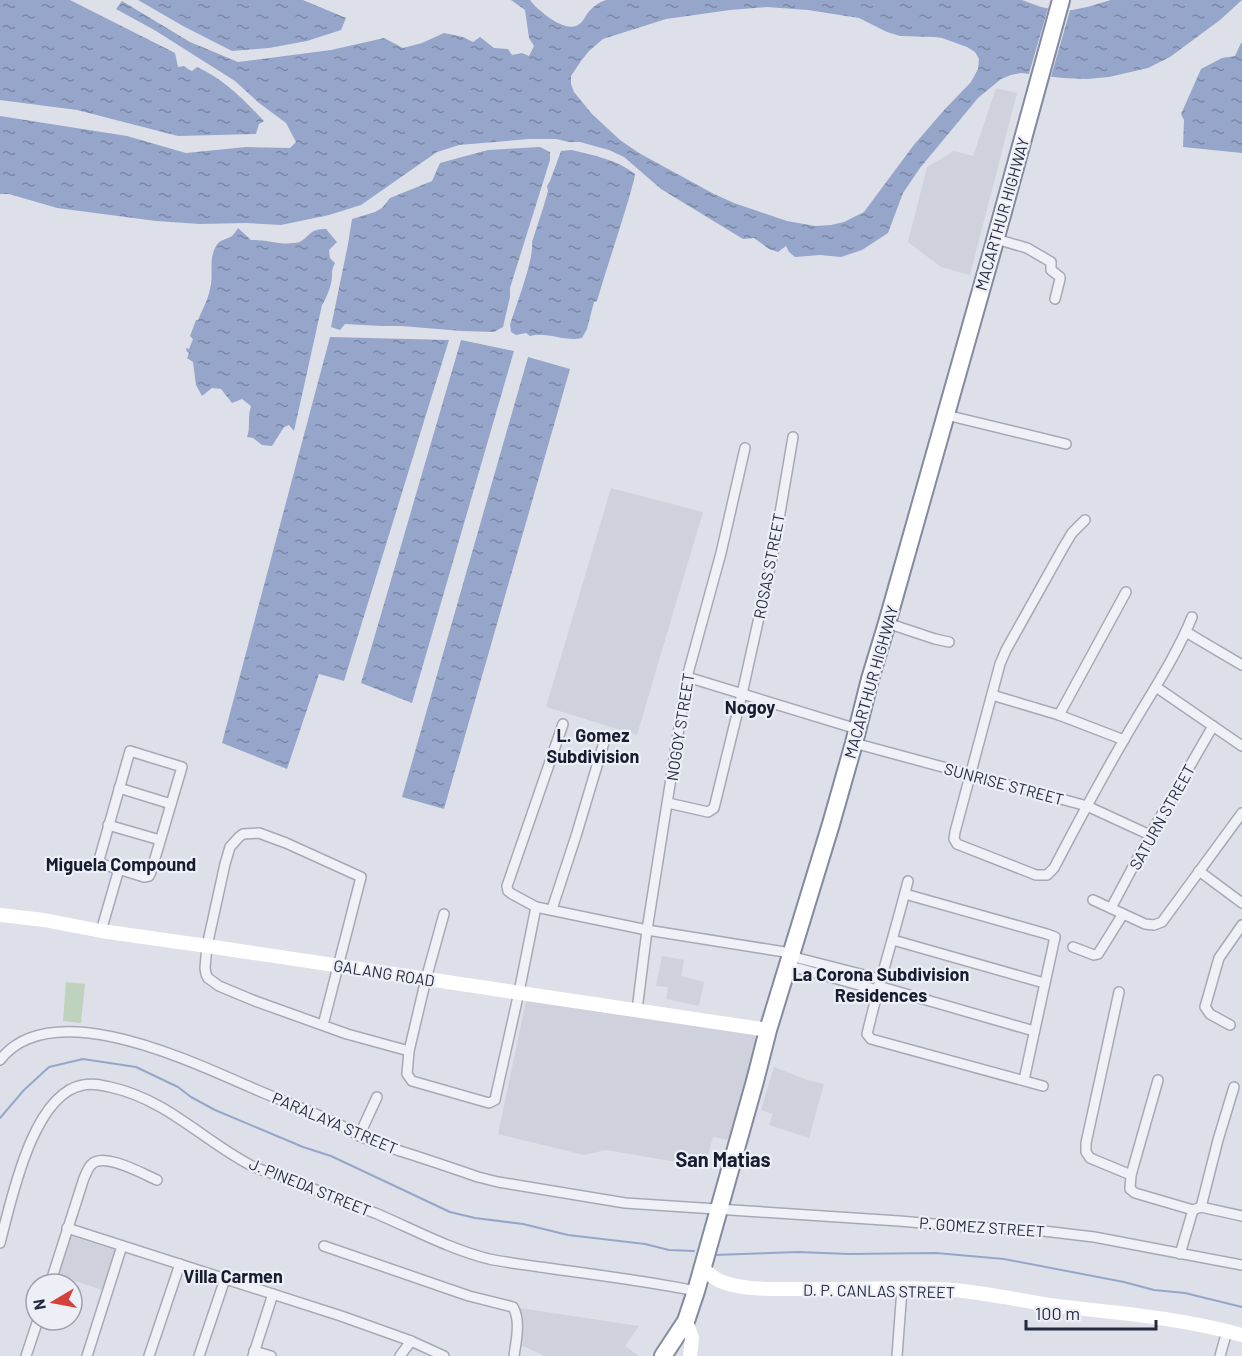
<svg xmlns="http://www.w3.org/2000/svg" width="1242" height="1356" font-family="Barlow,sans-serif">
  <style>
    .built { fill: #cfd2dd }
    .garden { fill: #bfd2be }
    .water { fill: url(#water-ripples); fill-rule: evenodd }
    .pier { fill: #dde0e8 }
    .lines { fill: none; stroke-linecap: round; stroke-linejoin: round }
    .stream { stroke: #96a6ca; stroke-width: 2 }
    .street-casing { stroke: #a6a9b5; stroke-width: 12 }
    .highway-casing { stroke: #848a9f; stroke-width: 20 }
    .street { stroke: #f0f1f6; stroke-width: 9 }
    .secondary { stroke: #fff; stroke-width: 14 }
    .highway { stroke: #fff; stroke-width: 16 }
    .labels { text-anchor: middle; stroke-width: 4.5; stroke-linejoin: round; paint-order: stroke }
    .street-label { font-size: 16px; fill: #262a3f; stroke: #edeff6 }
    .neighbourhood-label { font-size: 18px; font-weight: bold; fill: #181c30; stroke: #edeff6 }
    .quarter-label { font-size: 20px; font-weight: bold; fill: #181c30; stroke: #edeff6 }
  </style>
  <defs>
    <pattern id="water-ripples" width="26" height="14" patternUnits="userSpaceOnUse" patternTransform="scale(1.5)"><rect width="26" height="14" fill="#96a6ca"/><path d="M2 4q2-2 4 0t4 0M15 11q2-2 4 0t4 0" fill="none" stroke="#7a87a5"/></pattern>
  </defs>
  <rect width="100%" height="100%" fill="#dde0e8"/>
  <g class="built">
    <polygon points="996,88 1017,93 970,275 941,267 908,242 927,167 954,151 973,156"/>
    <polygon points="611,488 703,512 637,735 546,707"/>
    <polygon points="662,956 684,960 681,976 704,982 699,1006 666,999 668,987 656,986"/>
    <polygon points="526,1001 753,1034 757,1038 729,1140 713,1137 706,1163 683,1163 606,1150 584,1155 498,1134"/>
    <polygon points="774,1067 807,1080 824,1084 809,1138 769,1125 773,1114 761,1110"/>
    <polygon points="70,1236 118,1251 105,1291 58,1275"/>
    <polygon points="520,1308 639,1326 625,1346 639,1356 545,1356 516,1343"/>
  </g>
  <polygon class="garden" points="66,982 85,984 81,1023 63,1021"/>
  <g class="water">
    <path d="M0 0H70L175 53 178 67 184 66 188 69 192 71 197 67C224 79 244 100 264 121L259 124 256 134 178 136 77 110 0 100Z"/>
    <polygon points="138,0 303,0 346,18 341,30 307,41 269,48 232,51 183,26"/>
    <path d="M511 0H530C538 11 565 33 578 25 583 22 585 17 587 14 592 7 599 2 606 0H1022L1041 7 1057 10H1072L1087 7 1111 0H1242L1220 20 1170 57 1148 68 1109 77 1087 79 1063 78 1021 73 1011 75 1001 79 978 98 920 168 903 193 888 233 862 250 841 257 820 255 795 257 789 252 786 246 778 252 769 249 754 238 743 239 661 189 624 157 609 150 580 142H569L556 139H529L459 145 437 152 361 205 329 215 281 225 246 223 200 224 156 221 57 208 9 194H0V116L127 136 186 153 246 147 290 148 296 142 286 123 259 103 235 81 156 31 116 9 122 1 190 42 238 62 331 50 384 38 403 48 422 43 444 33 463 37 473 42 480 37 494 48 508 49 512 55 522 53 529 56 534 46 529 38 525 10ZM767 7 808 10 859 18 887 32 900 36 935 37 942 38 967 47 975 52 979 59 978 69 971 82 945 109 913 146 864 212 844 222 831 225 815 226 787 221 734 203 714 194 639 153 620 140 592 114 574 92 571 84V76L581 61 589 51 603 39 666 19 730 10Z"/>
    <polygon points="1241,43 1242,43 1242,153 1183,147 1184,120 1181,114 1201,69 1222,58 1235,56"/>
    <polygon points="540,147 550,152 550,160 510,288 510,297 503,327 494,332 462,331 401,326 381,326 345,324 340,330 331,327 348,244 352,219 375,212 382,208 390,198 432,181 440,163 488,150"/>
    <path d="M572 150C593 155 618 160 635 174L634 180C623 221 609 260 597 301L594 302 587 329 582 338C564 342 547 331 530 336L526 333 516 335 511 332 510 325C516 305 534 260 532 242L544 205 548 191 547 186 550 181 561 151Z"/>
    <path d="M238 228 251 240C265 239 279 245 294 243 309 242 306 228 326 229L337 242 329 250 330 258 335 263C332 269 332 271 332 277 331 287 327 297 322 305L294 431 289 425 284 427 272 446 262 445 253 438 247 437C251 425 247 418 251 406L242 399 232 403 221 389 212 388 202 396 196 385 193 362 187 358 189 353 187 352 186 348 189 349 193 339 190 336 196 320H198C202 310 208 300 210 289 214 275 208 260 216 246 220 239 226 240 232 236 234 234 236 231 238 228Z"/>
    <polygon points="330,337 449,340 344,681 319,674 287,769 222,743"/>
    <polygon points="461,340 514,351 412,703 361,683"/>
    <polygon points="528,357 570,369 444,809 402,797"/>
  </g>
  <polygon class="pier" points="1049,5 1071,7 1050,80 1028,77"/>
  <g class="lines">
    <g class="stream">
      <polyline points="0,1118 24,1090 49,1067 83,1059 136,1067 178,1087 191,1097 215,1110 303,1147 331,1156 450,1212 475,1218 523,1224 568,1235 645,1244 669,1250 694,1251"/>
      <polyline points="714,1255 798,1252 849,1254 936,1253 1004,1259 1124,1282 1154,1290 1185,1293 1242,1307"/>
    </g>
    <g class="street-casing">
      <g id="street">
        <polyline points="996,239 1027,248 1051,262 1051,270 1060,277 1060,279 1055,299"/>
        <polyline points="946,415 1066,444"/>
        <path d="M1085 520 1072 533 1063 548 1006 650 1000 664 955 832 954 839 957 844 1036 875H1047L1054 868C1077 824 1100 781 1125 738 1148 698 1175 659 1192 617"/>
        <polyline points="887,623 935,639 949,642"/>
        <polyline points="1186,632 1242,665"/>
        <polyline points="687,677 857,729"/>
        <polyline points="1156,687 1242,746"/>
        <polyline points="992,695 1059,715 1124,740"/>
        <polyline points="1059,715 1126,592"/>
        <polyline points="563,724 507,886 508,891 512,894 536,907 647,930 791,953"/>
        <polyline points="854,743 1087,806 1150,835"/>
        <polygon points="130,751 182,767 151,872 149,876 144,877 102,864 99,860"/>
        <polyline points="119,788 171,804"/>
        <polyline points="668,803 708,812 714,808 742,694 773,554 793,437"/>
        <polyline points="108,825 160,840"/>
        <polyline points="1199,871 1242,903"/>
        <path d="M908 881C895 932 879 983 867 1034L871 1039 1043 1086"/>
        <polyline points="905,894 1047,934 1055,937 1024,1080"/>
        <polyline points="1093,900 1145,924 1154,925 1162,922 1242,813"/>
        <polyline points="1111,908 1150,835 1213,726"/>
        <polyline points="552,909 576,836 605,739"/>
        <polyline points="444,914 426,979 409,1051 407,1074 412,1081 489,1103 495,1100 496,1095 519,992 536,907"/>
        <polyline points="101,931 119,869"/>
        <polyline points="893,940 1044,983"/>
        <polyline points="1073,947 1094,955 1098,954 1123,914"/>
        <polyline points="790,956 880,979"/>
        <polyline points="787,965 877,990"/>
        <polyline points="878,986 1034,1031"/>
        <polyline points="1119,992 1086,1143 1086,1152 1090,1158 1131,1175 1130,1189 1135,1193 1193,1210 1201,1207 1242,1216"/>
        <polyline points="637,1010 647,930 687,677 721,553 745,448"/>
        <polyline points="323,1025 361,877 286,843 259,833 243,834 239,837 230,847 225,864 207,946 205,968 206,974 208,978 219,986 255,1001 347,1034 409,1051"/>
        <polyline points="1230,1025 1210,1014 1205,1007 1219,958 1242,925"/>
        <path d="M0 1060C51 994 190 1061 250 1087 279 1100 309 1110 338 1124 345 1127 351 1132 358 1135 371 1142 386 1146 400 1151 426 1159 452 1168 478 1177L498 1182 625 1203 899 1221 969 1227 1035 1230 1094 1237 1242 1265"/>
        <polyline points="359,1136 377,1097"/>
        <polyline points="1131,1175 1158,1080"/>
        <polyline points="1201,1207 1218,1140 1234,1087"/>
        <polyline points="67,1228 341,1316 411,1341 444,1356"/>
        <path d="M0 1243C11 1202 32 1094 83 1085 92 1083 101 1085 110 1087 168 1100 202 1140 252 1166 266 1172 281 1176 295 1182 322 1192 348 1203 375 1213 413 1229 449 1249 489 1259 508 1263 528 1265 547 1268 597 1275 647 1281 696 1291"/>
        <path d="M324 1246 469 1296 513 1307C521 1321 516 1341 514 1356"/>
        <polyline points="1180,1254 1193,1210"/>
        <path d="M50 1284 84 1178C86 1174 88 1168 91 1165 103 1151 143 1174 157 1180"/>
        <polyline points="254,1351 271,1356"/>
        <polyline points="26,1356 38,1320"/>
        <polyline points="87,1356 122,1246"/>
        <polyline points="149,1356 180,1264"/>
        <polyline points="199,1356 225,1279"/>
        <polyline points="253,1356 273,1294"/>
        <polyline points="400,1356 411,1341"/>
        <polyline points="897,1356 902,1289"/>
        <polyline points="1220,1356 1227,1331"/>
      </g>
    </g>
    <g class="highway-casing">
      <polyline id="highway" points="663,1356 686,1321 696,1291 755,1081 768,1030 831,824 854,743 870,679 887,623 993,248 1061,0"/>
    </g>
    <use href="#street" class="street"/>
    <g class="secondary">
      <polyline points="0,915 44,920 101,931 207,946 768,1030"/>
      <path d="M702 1268C708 1273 713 1278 720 1281 742 1290 769 1289 793 1289 846 1290 900 1286 953 1290 988 1293 1022 1301 1057 1306 1119 1313 1181 1318 1242 1335"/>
      <polyline points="686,1321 692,1338 690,1356"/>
    </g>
    <use href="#highway" class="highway"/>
  </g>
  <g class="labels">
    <g class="street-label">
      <text transform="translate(1002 214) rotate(-74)" y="6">MACARTHUR HIGHWAY</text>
      <text transform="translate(769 566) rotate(-79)" y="6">ROSAS STREET</text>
      <text transform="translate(871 682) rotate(-74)" y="6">MACARTHUR HIGHWAY</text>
      <text transform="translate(680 727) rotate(-81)" y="6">NOGOY STREET</text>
      <text transform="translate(1004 784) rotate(15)" y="6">SUNRISE STREET</text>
      <text transform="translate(1162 817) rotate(-61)" y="6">SATURN STREET</text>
      <text transform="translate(384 973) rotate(9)" y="6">GALANG ROAD</text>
      <text transform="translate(335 1123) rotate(23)" y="6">PARALAYA STREET</text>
      <text transform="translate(310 1187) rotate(22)" y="6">J. PINEDA STREET</text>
      <text transform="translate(982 1227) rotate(4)" y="6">P. GOMEZ STREET</text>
      <text transform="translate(879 1291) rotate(1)" y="6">D. P. CANLAS STREET</text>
    </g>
    <g class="neighbourhood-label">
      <text x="750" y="714">Nogoy</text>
      <text x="593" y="742">L. Gomez<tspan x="593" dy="21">Subdivision</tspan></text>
      <text x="121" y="871">Miguela Compound</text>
      <text x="881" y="981">La Corona Subdivision<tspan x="881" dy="21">Residences</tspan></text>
      <text x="233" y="1283">Villa Carmen</text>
    </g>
    <g class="quarter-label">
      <text x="723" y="1167">San Matias</text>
    </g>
  </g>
  <g transform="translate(54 1302) rotate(260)"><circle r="28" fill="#edeff6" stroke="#9da0ad" stroke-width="1.5"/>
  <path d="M0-4.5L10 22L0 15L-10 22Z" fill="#d4413b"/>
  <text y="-9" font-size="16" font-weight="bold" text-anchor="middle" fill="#262a3f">N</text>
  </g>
  <path d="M1026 1320v9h130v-9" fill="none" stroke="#262a3f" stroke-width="3"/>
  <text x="1035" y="1320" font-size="18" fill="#262a3f" stroke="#edeff6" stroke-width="4.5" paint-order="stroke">100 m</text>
</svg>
